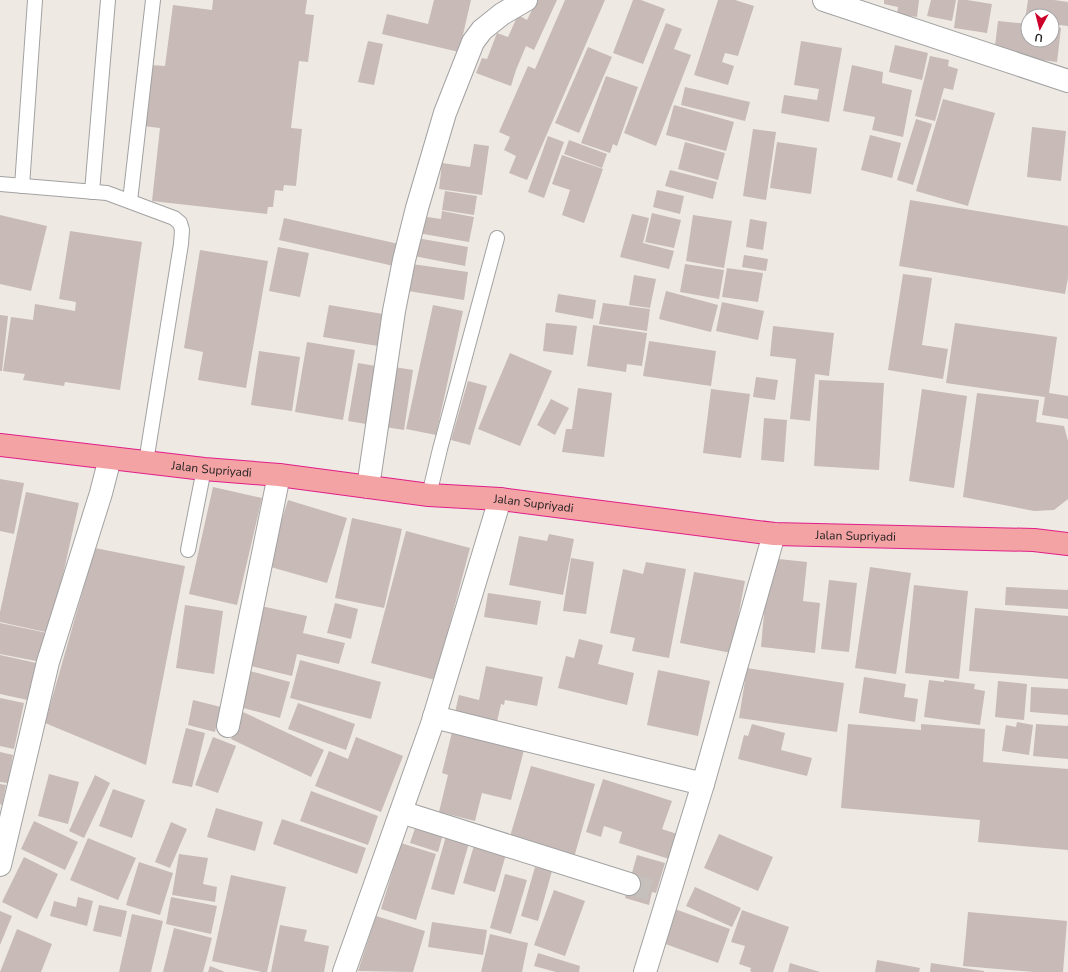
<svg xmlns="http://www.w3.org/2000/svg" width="1068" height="972" font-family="'Nunito Sans',sans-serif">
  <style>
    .building { fill: #c7bab7 }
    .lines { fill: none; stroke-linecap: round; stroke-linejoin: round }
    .minor-tunnel { stroke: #c5c0bc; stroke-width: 22; stroke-dasharray: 22 11; stroke-linecap: butt }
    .service-casing { stroke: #a2a2a2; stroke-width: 16 }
    .minor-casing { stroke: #a2a2a2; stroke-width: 24 }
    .trunk-casing { stroke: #e01e89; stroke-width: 24 }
    .service { stroke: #fff; stroke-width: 14 }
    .minor { stroke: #fff; stroke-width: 22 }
    .trunk { stroke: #f4a3a4; stroke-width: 22 }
    .labels { text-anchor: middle; stroke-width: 3; stroke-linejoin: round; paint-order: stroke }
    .street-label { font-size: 12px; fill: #1e1e1e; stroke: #fff }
  </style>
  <rect width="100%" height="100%" fill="#efe9e3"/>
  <g class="building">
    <polygon points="213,0 307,0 305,14 314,15 308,62 299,61 291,128 302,129 296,186 284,185 283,191 275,190 273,207 268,207 267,214 152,201 160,128 143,126 150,65 165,66 173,5 212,10"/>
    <polygon points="434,0 471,0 459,52 382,34 387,14 428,24"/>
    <polygon points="537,0 557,0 534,50 526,46 516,70 511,86 476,73 482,58 487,59 497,33 508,37 518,15 527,20"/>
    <polygon points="565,0 605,0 527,180 509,173 516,156 504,150 510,137 499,132 528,66 535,69"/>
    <polygon points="633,0 641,0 665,9 643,64 613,53"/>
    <polygon points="718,0 735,0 754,6 738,56 725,53 722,62 734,66 728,85 694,75"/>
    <polygon points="884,0 919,0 917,17 897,14 898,7 884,4"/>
    <polygon points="931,0 956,0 952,21 927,16"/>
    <polygon points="958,0 967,0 992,4 987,33 954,28"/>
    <polygon points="1028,0 1054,0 1068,2 1068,26 1052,24 1052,16 1028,16 1028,21 1025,20"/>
    <polygon points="998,21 1028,24 1028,40 1052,40 1052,27 1061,28 1057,62 994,54"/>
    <polygon points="666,23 682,29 674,49 691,55 656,146 624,133"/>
    <polygon points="368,41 383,44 374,85 358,82"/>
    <polygon points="801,41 842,48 829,122 781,113 784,95 817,100 819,89 794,85"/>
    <polygon points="895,45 928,53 922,80 889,72"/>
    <polygon points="588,47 612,57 579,133 555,123"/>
    <polygon points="930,56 949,60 948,66 958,69 953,90 944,88 935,121 915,116"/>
    <polygon points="852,65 883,72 882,83 912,90 903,137 872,130 875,117 843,111"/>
    <polygon points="606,76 638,87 617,146 613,144 610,153 581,143"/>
    <polygon points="685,87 750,102 745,121 681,105"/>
    <polygon points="943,99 995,113 968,206 916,191"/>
    <polygon points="674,105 734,122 726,151 666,135"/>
    <polygon points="916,119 932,124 913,185 897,180"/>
    <polygon points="1032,127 1066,131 1061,181 1027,177"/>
    <polygon points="753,129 776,132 766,200 743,196"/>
    <polygon points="870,135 901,143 892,178 861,170"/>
    <polygon points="548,136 564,142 544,198 528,192"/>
    <polygon points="569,140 607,154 602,168 564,154"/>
    <polygon points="685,142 725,153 718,180 678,169"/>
    <polygon points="777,142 817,148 811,194 770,188"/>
    <polygon points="474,144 489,146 482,195 439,189 442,163 470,167"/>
    <polygon points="562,155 603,169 584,223 562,215 570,190 552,184"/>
    <polygon points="670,170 717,182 713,199 665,186"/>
    <polygon points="657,190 684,196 680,214 653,207"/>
    <polygon points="445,191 477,196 474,215 442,210"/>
    <polygon points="910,200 1068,226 1068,278 1065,294 899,266"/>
    <polygon points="442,211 474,217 469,242 418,233 421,216 441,219"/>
    <polygon points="652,213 681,220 674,248 645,242"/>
    <polygon points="632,214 649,218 643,243 674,251 669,269 620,257"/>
    <polygon points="0,215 47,226 31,291 0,284"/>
    <polygon points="693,215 732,221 724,268 686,261"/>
    <polygon points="284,218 403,245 398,267 279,240"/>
    <polygon points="750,219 767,222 763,250 746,247"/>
    <polygon points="70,231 142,242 120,390 65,382 64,386 23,380 25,374 3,371 11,317 33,320 35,304 75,311 76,302 59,299"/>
    <polygon points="417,238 468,247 465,266 414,256"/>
    <polygon points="278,247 309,253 300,297 269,291"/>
    <polygon points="200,250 268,261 246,388 198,380 203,352 184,348"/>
    <polygon points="744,255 768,259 766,271 742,267"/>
    <polygon points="412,264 468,272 464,300 408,291"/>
    <polygon points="685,264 724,270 719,299 680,292"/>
    <polygon points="727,268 763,273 758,302 722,297"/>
    <polygon points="903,274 932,278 922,345 948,349 943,379 888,370"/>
    <polygon points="634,275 656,279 650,308 629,305"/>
    <polygon points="666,291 718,305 711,332 659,319"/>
    <polygon points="558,294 596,300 593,319 555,312"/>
    <polygon points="722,302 764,311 758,340 716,331"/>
    <polygon points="603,303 650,309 647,331 599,324"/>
    <polygon points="329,305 383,314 378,346 323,337"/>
    <polygon points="433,305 463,311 436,435 406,429"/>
    <polygon points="0,315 8,316 2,371 0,371"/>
    <polygon points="546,323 577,326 573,355 543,351"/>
    <polygon points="955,323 1057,337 1049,393 1068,396 1068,419 1042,415 1045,397 946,383"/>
    <polygon points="593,325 647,333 642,366 627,364 626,372 587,366"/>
    <polygon points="773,326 834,333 829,376 815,374 810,421 790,419 796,359 770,356"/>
    <polygon points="649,341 716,351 711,386 643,376"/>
    <polygon points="307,342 355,350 343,420 295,412"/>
    <polygon points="259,351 300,357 292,411 251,405"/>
    <polygon points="510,353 552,371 520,446 478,429"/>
    <polygon points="358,363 382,367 372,425 348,421"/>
    <polygon points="388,366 413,370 404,430 379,426"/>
    <polygon points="756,377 778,380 775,400 753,397"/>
    <polygon points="819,380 884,383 879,470 814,466"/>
    <polygon points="468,381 487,386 470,445 451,440"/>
    <polygon points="578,388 612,393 604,457 562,452 566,429 572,429"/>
    <polygon points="711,389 750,394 741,458 703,453"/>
    <polygon points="922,389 967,396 954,488 909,481"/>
    <polygon points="977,393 1039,400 1036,422 1064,426 1068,441 1068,499 1054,510 1034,511 963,497"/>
    <polygon points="551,399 569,408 555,435 537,425"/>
    <polygon points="764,418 787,420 784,462 761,460"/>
    <polygon points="0,479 24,483 14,534 0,531"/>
    <polygon points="213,487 262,498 237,605 189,594"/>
    <polygon points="26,492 79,503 50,633 0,622 0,612"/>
    <polygon points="288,500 347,518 327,583 267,566"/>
    <polygon points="352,518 402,529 384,608 335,598"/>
    <polygon points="406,531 470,548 435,680 371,663"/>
    <polygon points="549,534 574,539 563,595 509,585 519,536 547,541"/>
    <polygon points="95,548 185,566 146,765 45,723"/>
    <polygon points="571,558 594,562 586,614 563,611"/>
    <polygon points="769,558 807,562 803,601 820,603 815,653 761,647"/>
    <polygon points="646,562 686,569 669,658 632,651 635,638 610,633 623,569 643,574"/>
    <polygon points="870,567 911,573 896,674 855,668"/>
    <polygon points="694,572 745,581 731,653 680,643"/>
    <polygon points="829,580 857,583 849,652 821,649"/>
    <polygon points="914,585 968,591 959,679 905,673"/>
    <polygon points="1006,587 1068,590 1068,609 1005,605"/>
    <polygon points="488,593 541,601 537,625 484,617"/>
    <polygon points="335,603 358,609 351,639 327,633"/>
    <polygon points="185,605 223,611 214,674 176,668"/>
    <polygon points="261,606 307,616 303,633 345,643 339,664 297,654 292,676 247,665"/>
    <polygon points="975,608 1068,616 1068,679 969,671"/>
    <polygon points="0,623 47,633 41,662 0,654"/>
    <polygon points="579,639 603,645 598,664 634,673 627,705 558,688 566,656 574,658"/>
    <polygon points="0,655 41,664 32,701 0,694"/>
    <polygon points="300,660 381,682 371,719 290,698"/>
    <polygon points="486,666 543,677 537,706 505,700 504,705 501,704 496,726 454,717 459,695 479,700"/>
    <polygon points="747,668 844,683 837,732 739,718"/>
    <polygon points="658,670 710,681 698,736 647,725"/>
    <polygon points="250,671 290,682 280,718 240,707"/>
    <polygon points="864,677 906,684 904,697 918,699 915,722 859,713"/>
    <polygon points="929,680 944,682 944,680 975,684 974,689 985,691 980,725 924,717"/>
    <polygon points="998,681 1027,684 1024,720 995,717"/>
    <polygon points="1031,687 1068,689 1068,715 1030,712"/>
    <polygon points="0,698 24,703 14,749 0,746"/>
    <polygon points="193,700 221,707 215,732 188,725"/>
    <polygon points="298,703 355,724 346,750 288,729"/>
    <polygon points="243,712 324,750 311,777 231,739"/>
    <polygon points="1017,722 1033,725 1029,755 1002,751 1006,725 1016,727"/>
    <polygon points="752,724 785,733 781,750 812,758 807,776 738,759 744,735 748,736"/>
    <polygon points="848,724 921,730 921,724 985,729 983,762 1068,769 1068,850 978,842 980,820 841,808"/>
    <polygon points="1036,724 1068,726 1068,759 1033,756"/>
    <polygon points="186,728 205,733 192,787 172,783"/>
    <polygon points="453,728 525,746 511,800 482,793 475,821 439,812 448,775 442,773"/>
    <polygon points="213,737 236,746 218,793 195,785"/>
    <polygon points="356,737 403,756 381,812 315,786 329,751 348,759"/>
    <polygon points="0,752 13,755 8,783 0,782"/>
    <polygon points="531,766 595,784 573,861 508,843"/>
    <polygon points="49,774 79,782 68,824 38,816"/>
    <polygon points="95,775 110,783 84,838 69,831"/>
    <polygon points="603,779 672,801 662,829 677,834 669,859 619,843 622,832 604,826 601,837 586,832"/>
    <polygon points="0,784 6,785 2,805 0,804"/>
    <polygon points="113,789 145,800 132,838 99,826"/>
    <polygon points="311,791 378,816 368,845 300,821"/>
    <polygon points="216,808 263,822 255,851 207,837"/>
    <polygon points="282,819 366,848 357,874 273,844"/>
    <polygon points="418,819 445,827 438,852 410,843"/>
    <polygon points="34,821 78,842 65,870 21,849"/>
    <polygon points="171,822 187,829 170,868 155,862"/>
    <polygon points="719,834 773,857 758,891 704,868"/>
    <polygon points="446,836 469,843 454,895 431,889"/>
    <polygon points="88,838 136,858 118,900 70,880"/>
    <polygon points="475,842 507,851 495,892 463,883"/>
    <polygon points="401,843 436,854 416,920 381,909"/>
    <polygon points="179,854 208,858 203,884 217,887 215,902 172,895"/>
    <polygon points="637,855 665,863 656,893 652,892 649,905 625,898"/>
    <polygon points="24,857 58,874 37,919 2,902"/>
    <polygon points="139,862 173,873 160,915 126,905"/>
    <polygon points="535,867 552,871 538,921 521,916"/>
    <polygon points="505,874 527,880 511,934 490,928"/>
    <polygon points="231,875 286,887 267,972 262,972 212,961"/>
    <polygon points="695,887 741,908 732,927 686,906"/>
    <polygon points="554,890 585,901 565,956 534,945"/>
    <polygon points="78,897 93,901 87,926 50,916 54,901 76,907"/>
    <polygon points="171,897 217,906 211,934 166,924"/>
    <polygon points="99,905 127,911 121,937 93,931"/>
    <polygon points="672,908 730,929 718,963 660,942"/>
    <polygon points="742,910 789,927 773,972 752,972 750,971 751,968 739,964 745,946 731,942"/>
    <polygon points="0,911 12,916 0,945"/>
    <polygon points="968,912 1067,921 1063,972 1034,972 963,966"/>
    <polygon points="132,914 163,921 151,972 119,972"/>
    <polygon points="376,916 425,931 413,972 358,971"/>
    <polygon points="432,922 487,930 483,955 428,947"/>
    <polygon points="280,925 307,930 304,941 329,946 324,972 271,972"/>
    <polygon points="174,928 212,938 203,972 163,972"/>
    <polygon points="17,929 52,944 41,972 0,972"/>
    <polygon points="490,934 528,943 522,972 481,972"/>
    <polygon points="538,953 580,966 579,972 556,972 534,966"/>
    <polygon points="877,960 920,968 919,972 875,972"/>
    <polygon points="790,963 820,972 788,972"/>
    <polygon points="931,963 984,971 984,972 930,972"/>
    <polygon points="210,966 225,972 208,972"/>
  </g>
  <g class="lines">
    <polyline class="minor-tunnel" points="629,884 657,892"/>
    <g class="service-casing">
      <g id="service">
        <polyline points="0,184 107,193 174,218 180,223 182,230 181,244 146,462"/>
        <polyline points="22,186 35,0"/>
        <polyline points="92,192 108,0"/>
        <polyline points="130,201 153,0"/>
        <polyline points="429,495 440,449 497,238"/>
        <polyline points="188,550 204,469"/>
      </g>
    </g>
    <g class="minor-casing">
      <g id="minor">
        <polyline points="824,0 1068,81"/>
        <polyline points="368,487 394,311 404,260 417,208 445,113 473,42 482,30 502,14 526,0"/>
        <polyline points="434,717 703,784"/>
        <polyline points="228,726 279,475"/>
        <polyline points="401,812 629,884"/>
        <polyline points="0,865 48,662 101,493 110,458"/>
        <polyline points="344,972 432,724 500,499"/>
        <polyline points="645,972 703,784 774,534"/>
      </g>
    </g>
    <g class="trunk-casing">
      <g id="trunk">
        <path id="s1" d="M0 445 204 469 279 475 429 495 500 499 774 534 1034 540 1068 544"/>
      </g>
    </g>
    <use href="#service" class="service"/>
    <use href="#minor" class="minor"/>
    <use href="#trunk" class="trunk"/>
  </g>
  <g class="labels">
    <g class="street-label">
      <text dy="4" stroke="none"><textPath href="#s1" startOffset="213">Jalan Supriyadi</textPath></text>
      <text dy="4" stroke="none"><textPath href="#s1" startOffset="537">Jalan Supriyadi</textPath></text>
      <text dy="4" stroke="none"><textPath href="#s1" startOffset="861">Jalan Supriyadi</textPath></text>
    </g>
  </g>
  <g transform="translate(1040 28) rotate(187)"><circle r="19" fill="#ffffff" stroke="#a5a5a5"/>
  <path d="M0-3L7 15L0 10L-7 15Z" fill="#cc002a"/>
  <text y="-6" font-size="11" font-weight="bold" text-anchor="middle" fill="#1e1e1e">U</text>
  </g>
</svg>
